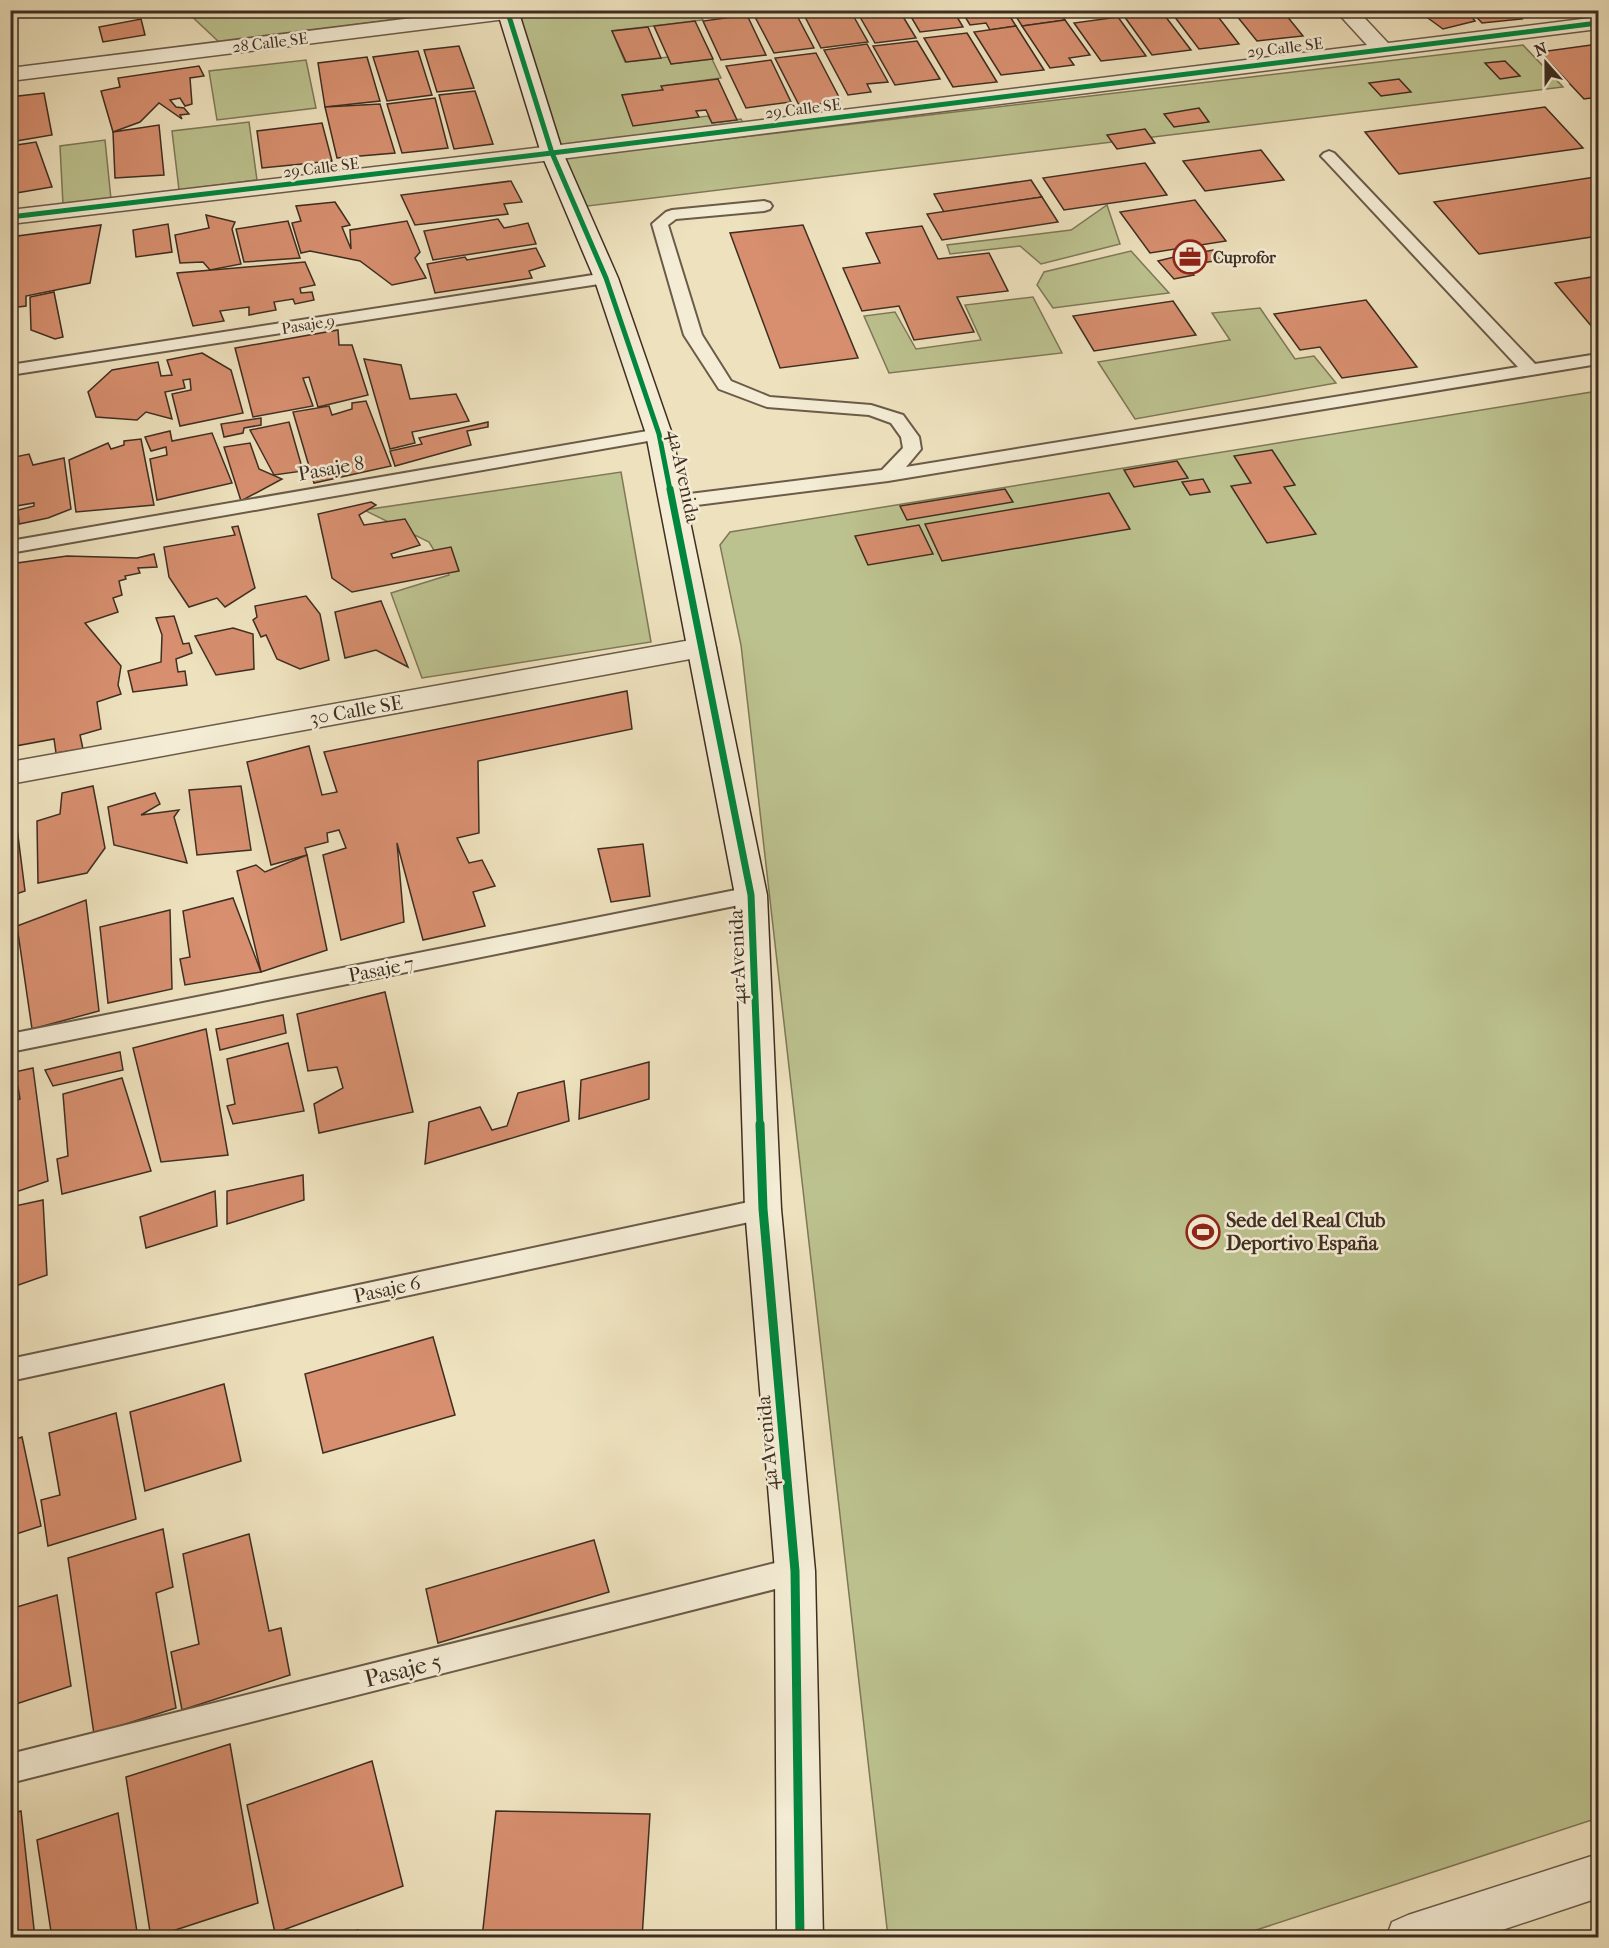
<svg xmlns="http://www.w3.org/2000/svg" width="1609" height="1948" font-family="'IM FELL French Canon',serif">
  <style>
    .green { fill: #bcc28f; stroke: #7e7858; stroke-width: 1.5 }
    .building { fill: #d78f6f; stroke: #3f2e22; stroke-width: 1.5 }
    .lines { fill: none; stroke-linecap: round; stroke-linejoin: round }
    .lane-casing { stroke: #6b5b49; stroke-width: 4 }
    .street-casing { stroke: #6b5b49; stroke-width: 3 }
    .secondary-casing { stroke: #3f2e22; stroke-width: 3 }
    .lane { fill: #f4ecd5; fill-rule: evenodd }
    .street { fill: #f4ecd5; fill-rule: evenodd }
    .secondary { fill: #f4ecd5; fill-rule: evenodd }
    .cycleway-far2-casing { stroke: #f4ecd5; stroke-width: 8 }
    .cycleway-far1-casing { stroke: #f4ecd5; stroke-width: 10 }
    .cycleway-casing { stroke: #f4ecd5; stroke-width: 13 }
    .cycleway-far2 { stroke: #00873e; stroke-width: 5 }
    .cycleway-far1 { stroke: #00873e; stroke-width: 7 }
    .cycleway { stroke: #00873e; stroke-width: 9 }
    .labels { text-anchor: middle; stroke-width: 5; stroke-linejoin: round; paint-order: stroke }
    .far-street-label { font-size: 16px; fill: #3f2e22; stroke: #f4ecd5 }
    .far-poi-label { font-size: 16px; font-weight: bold; fill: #3f2e22; stroke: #f4ecd5; text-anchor: start }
    .street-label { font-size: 20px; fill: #3f2e22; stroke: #f4ecd5 }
    .poi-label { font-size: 20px; font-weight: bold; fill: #3f2e22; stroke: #f4ecd5; text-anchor: start }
    .near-street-label { font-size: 24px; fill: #3f2e22; stroke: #f4ecd5 }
  </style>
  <rect width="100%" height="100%" fill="#eee2be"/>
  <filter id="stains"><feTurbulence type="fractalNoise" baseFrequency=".00333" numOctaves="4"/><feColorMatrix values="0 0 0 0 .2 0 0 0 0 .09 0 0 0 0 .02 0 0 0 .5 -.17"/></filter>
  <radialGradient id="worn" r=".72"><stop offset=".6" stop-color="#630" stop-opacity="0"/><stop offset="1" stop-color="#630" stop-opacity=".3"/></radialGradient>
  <g class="green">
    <polygon points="585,10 698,11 703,20 612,31 625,62 668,57 671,64 712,59 721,78 662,86 663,90 622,95 633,125 708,116 712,123 741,119 749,133 555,158 510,19"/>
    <polygon points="186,11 462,11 219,42"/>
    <polygon points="1523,45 1563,87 571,208 556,159"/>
    <polygon points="306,60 316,108 217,120 209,71"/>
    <polygon points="249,122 257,180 179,190 172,131"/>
    <polygon points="105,140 111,199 63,205 60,146"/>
    <polygon points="1107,205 1120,244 1041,264 1020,246 950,254 947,245 1071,230"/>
    <polygon points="1131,251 1169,293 1053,308 1037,285 1044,272"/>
    <polygon points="1033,297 1062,353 889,373 864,316 895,312 916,349 981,340 965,305"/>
    <polygon points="1260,308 1295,359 1314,356 1336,383 1135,419 1098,362 1230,340 1212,313"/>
    <polygon points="1598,391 1598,1818 1235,1937 888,1937 741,645 720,545 730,532"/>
    <polygon points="621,472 651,642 422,678 391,593 449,575 429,542 364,510"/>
  </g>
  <g class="building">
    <polygon points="794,10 814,48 774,53 754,15"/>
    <polygon points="850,10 868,42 821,48 802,11"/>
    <polygon points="856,10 899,10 916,38 875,43"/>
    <polygon points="907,10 953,10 963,27 920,32"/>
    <polygon points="961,10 1006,10 1016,26 990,30 986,23 970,25"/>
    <polygon points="1012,10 1058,10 1065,20 1022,26"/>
    <polygon points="1064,10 1109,10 1110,12 1069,17"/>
    <polygon points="1182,10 1213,10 1239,44 1199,49 1171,12"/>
    <polygon points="1232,10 1282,10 1303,36 1257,41"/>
    <polygon points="1417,10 1466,10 1475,21 1443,29"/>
    <polygon points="1470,10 1514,10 1522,19 1482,23"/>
    <polygon points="1521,10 1569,10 1570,12 1527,17"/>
    <polygon points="1162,12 1191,50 1152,55 1124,16"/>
    <polygon points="747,15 766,55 721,60 703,21"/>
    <polygon points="1118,17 1146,56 1101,61 1074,23"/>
    <polygon points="141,19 145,35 103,42 99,27"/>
    <polygon points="1065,20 1090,55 1069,58 1074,65 1050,68 1022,26"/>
    <polygon points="695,21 713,59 671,64 654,26"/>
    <polygon points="1016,26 1044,70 1001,75 974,32"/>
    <polygon points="648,27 661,58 626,62 612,31"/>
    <polygon points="967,33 997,82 953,87 924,38"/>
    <polygon points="917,41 940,79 895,85 873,46"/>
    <polygon points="867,44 888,82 867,84 871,92 848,95 824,50"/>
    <polygon points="1591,45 1598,53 1598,97 1584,99 1540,52"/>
    <polygon points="459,46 474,88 437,92 424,50"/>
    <polygon points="418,51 432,95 387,101 373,57"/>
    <polygon points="816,53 841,101 800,107 775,58"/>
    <polygon points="367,57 380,101 325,107 318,63"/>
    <polygon points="771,60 791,102 746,108 726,66"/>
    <polygon points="1505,61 1520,76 1500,79 1485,63"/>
    <polygon points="199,66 204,76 190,78 192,104 185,106 180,98 170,100 176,107 184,108 189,114 180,115 182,119 159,103 140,122 113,132 101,91 120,87 118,78"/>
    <polygon points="718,79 737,120 712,123 706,110 696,111 699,117 633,126 622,95 663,90 661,86"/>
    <polygon points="1399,79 1411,92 1381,96 1369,83"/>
    <polygon points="475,91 493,144 454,149 439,95"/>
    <polygon points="44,93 52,135 10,142 10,97"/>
    <polygon points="435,98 448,148 402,153 387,104"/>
    <polygon points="380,104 395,153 337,158 325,107"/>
    <polygon points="1545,107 1583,148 1399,174 1365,132"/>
    <polygon points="1199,108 1209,122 1174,127 1164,114"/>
    <polygon points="322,123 332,161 262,168 257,131"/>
    <polygon points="159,125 164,175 115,178 113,132"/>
    <polygon points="1145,129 1155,143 1117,149 1107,135"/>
    <polygon points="36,142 52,187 10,194 10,146"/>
    <polygon points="1261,150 1284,180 1205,191 1183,161"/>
    <polygon points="1145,163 1167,195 1064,210 1043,178"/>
    <polygon points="1595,177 1598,180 1598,236 1479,254 1434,202"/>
    <polygon points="1031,180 1042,197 944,212 934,194"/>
    <polygon points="511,181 522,202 504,204 508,214 415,225 401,195"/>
    <polygon points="1042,197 1058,222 942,240 927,214"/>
    <polygon points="1195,200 1226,241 1150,253 1120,212"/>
    <polygon points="335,202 350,225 342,227 351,249 350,230 407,221 420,252 415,258 426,278 392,285 360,261 310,251 301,253 292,223 301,221 296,206"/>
    <polygon points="206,215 235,222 232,229 241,264 210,270 203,262 180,263 175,235 209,228"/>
    <polygon points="498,219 504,228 528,223 536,244 433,260 424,231"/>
    <polygon points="288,221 300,258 244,262 236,229"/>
    <polygon points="168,224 172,252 136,257 133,230"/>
    <polygon points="101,225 90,283 26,296 26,306 10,308 10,237"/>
    <polygon points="803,225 858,358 780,368 730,233"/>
    <polygon points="922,226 938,259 989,253 1008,291 957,297 974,332 914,340 899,306 862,311 843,268 880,263 866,233"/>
    <polygon points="536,248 545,266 529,271 532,278 435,293 427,264 465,257 467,260"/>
    <polygon points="1213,250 1220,260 1191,265 1183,256"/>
    <polygon points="1178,256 1194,275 1174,279 1158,261"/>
    <polygon points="305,262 315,285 300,288 301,293 312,292 314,300 295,304 293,299 274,302 276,310 249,315 249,307 220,311 224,321 193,326 177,273"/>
    <polygon points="1598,276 1598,334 1555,283"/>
    <polygon points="54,292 63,337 55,339 31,330 30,297"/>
    <polygon points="1366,300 1417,367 1342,378 1320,347 1300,350 1274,314"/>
    <polygon points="1173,301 1196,335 1094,351 1073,316"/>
    <polygon points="338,330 339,345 352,345 368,395 318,407 309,377 303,378 313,406 253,417 235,348"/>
    <polygon points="202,353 231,370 243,413 180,426 172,394 191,390 190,379 183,380 185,388 165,392 172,419 146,412 137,420 96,417 88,392 112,370 158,362 161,376 172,375 167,360"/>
    <polygon points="364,359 401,365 410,399 456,394 469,421 412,432 415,443 390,449"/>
    <polygon points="366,401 391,466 314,483 293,412 329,406 332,415 352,409 352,403"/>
    <polygon points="261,418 261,425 244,428 243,433 224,437 221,424"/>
    <polygon points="289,422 303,471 274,475 250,430"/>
    <polygon points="488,422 488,427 467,431 471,445 395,466 390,451 422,444 419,438"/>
    <polygon points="170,431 172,441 212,433 232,483 157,500 150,459 167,455 166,447 151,451 145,437"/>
    <polygon points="141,439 154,505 76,512 69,460 108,443 111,449 124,445 124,441"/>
    <polygon points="250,443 259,469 282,479 241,501 224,447"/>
    <polygon points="1272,450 1295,485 1284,487 1316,534 1267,543 1231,486 1251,483 1234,456"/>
    <polygon points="29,454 33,465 64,458 71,509 48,518 19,524 18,510 34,506 34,503 10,507 10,458"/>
    <polygon points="1177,461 1188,478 1134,487 1124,470"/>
    <polygon points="1203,479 1210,492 1190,495 1182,482"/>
    <polygon points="1005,489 1013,502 907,520 900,506"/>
    <polygon points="1109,493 1130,529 942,561 925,524"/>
    <polygon points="371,502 376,505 359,515 364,525 405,519 420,545 391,554 393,558 451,547 459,571 352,592 332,578 318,514"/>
    <polygon points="919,525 933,554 868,565 855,536"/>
    <polygon points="238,526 255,588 225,607 217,598 189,607 169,577 164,547 235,535 232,527"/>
    <polygon points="154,554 157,567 138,568 140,573 125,576 126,579 119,581 122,595 113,598 118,612 85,623 121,666 118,685 121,694 97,702 101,729 80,735 83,749 56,753 54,739 10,747 10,564 67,556 137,558"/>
    <polygon points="306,596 320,614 329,660 300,669 277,659 266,635 261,637 253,620 257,617 255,606"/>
    <polygon points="381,601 408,667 376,650 345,658 335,612"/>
    <polygon points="174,616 183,644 189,643 192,653 176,659 178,672 185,671 187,685 133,692 128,671 161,662 162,635 156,618"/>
    <polygon points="233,628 253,634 254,669 216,675 195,636"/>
    <polygon points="627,691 632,729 478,761 479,833 457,838 469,863 482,860 495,886 473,892 485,926 423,940 397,843 404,922 341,940 323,855 346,848 339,830 327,833 328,842 305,848 307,855 271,865 247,762 309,746 322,795 337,792 324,752"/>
    <polygon points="93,786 105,848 87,873 38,883 37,821 60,814 62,793"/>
    <polygon points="241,786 251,850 197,855 189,790"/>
    <polygon points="155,793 160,804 141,815 179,810 174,817 187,863 114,845 108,807"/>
    <polygon points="17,828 25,891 10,896 10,829"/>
    <polygon points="643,844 650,896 611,902 598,849"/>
    <polygon points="307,855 327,950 261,972 237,871 256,865 265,872"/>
    <polygon points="233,898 261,972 185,985 180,959 190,957 183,911"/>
    <polygon points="86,900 99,1011 32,1029 17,926"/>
    <polygon points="170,910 172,989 108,1003 100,927"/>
    <polygon points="385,992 413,1112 319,1133 314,1104 343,1088 337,1067 308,1071 297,1014"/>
    <polygon points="283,1015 286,1033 220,1050 216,1029"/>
    <polygon points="206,1029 228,1155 161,1162 133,1048"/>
    <polygon points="288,1043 304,1111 233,1124 227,1106 235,1104 227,1059"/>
    <polygon points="120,1052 123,1070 53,1086 45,1070"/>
    <polygon points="649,1062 649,1099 579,1119 581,1080"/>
    <polygon points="33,1068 48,1181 10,1194 10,1102 20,1099 18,1087 10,1090 10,1073"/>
    <polygon points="122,1078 151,1171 62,1194 57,1159 68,1156 63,1094"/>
    <polygon points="564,1081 569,1121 425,1164 429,1122 480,1107 492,1130 507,1126 518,1093"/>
    <polygon points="303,1175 304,1200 227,1224 227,1191"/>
    <polygon points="215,1191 217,1226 146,1248 140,1217"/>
    <polygon points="43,1200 47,1275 10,1288 10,1207"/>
    <polygon points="433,1337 455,1415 323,1453 305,1374"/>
    <polygon points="224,1384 241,1461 145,1491 130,1412"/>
    <polygon points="116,1413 136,1519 48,1546 41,1500 60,1495 49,1433"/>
    <polygon points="22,1437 41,1526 10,1536 10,1441"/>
    <polygon points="163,1529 173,1587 156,1593 176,1708 94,1734 68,1558"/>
    <polygon points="249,1534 269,1631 281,1628 290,1675 182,1710 171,1652 199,1644 183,1554"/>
    <polygon points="594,1540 609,1592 438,1643 426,1589"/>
    <polygon points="57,1595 71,1686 10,1706 10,1609"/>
    <polygon points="230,1744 258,1903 151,1938 126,1777"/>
    <polygon points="372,1761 403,1886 275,1933 247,1805"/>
    <polygon points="21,1811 35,1938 10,1938 10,1814"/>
    <polygon points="496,1811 650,1814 642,1938 482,1938"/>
    <polygon points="118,1813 138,1938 52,1938 37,1840"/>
    <polygon points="358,1930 360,1938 334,1938"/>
  </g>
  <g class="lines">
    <g class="lane-casing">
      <g id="lane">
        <polygon points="1329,151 1334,153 1535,364 1598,354 1598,364 888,481 673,508 666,506 664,502 666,498 673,496 882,470 903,448 901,437 891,423 869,415 767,407 719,389 684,335 652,224 666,212 672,210 764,201 770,203 772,206 770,209 764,211 676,219 668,225 702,335 731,381 770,397 871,405 903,415 919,437 921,449 906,467 1518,367 1324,159 1321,156 1324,153"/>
        <polygon points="606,273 612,274 614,278 612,282 10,375 10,365"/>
        <polygon points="659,429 665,430 668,434 665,438 10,553 10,541"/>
        <polygon points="751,887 759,889 762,895 759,901 10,1052 10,1034"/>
        <polygon points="763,1199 772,1202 775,1209 772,1216 763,1219 10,1381 10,1359"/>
        <polygon points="795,1558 805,1562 809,1571 805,1580 795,1584 10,1783 10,1754"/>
      </g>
    </g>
    <g class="street-casing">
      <g id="street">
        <polygon points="476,10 540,10 537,14 530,16 10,81 10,68"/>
        <polygon points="1335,10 1357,10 1388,43 1598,17 1598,29 552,160 10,224 10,210 552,146 1367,45"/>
        <polygon points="702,638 712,641 716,648 712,655 10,784 10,762"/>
        <polygon points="1598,1854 1598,1898 1478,1938 1386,1938 1392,1922 1408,1915"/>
      </g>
    </g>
    <g class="secondary-casing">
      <polygon id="secondary" points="497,10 518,10 563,153 618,278 672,434 767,895 781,1209 815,1571 823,1938 777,1938 775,1571 745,1209 735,895 646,434 594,278 541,153"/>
    </g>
    <use href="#lane" class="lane"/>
    <use href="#street" class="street"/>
    <use href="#secondary" class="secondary"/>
    <g class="cycleway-far2-casing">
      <g id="cycleway-far2">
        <polyline points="507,10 552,153 606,278 659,434 670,490"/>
        <polyline points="10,217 552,153 1598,23"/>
      </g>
    </g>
    <g class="cycleway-far1-casing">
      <polyline id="cycleway-far1" points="670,489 751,895 760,1125"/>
    </g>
    <g class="cycleway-casing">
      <polyline id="cycleway" points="760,1124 763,1209 795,1571 800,1938"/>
    </g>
    <use href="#cycleway-far2" class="cycleway-far2"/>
    <use href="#cycleway-far1" class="cycleway-far1"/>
    <use href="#cycleway" class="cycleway"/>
  </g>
  <defs>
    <g id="office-ring" transform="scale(1.725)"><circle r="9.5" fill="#f4ecd5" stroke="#8f2418" stroke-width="1.5"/><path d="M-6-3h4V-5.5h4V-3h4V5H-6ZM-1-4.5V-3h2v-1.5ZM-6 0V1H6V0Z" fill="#8f2418"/></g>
    <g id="stadium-ring" transform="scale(1.725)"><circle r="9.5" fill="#f4ecd5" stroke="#8f2418" stroke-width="1.5"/><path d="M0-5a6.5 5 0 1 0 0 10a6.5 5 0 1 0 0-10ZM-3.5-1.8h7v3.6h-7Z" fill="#8f2418"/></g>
  </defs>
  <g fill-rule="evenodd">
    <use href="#office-ring" x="1190" y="257"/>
    <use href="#stadium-ring" x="1203" y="1232"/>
  </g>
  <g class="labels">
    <g class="far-street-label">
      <text transform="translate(270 42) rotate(-7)" y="6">28 Calle SE</text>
      <text transform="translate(1285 47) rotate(-7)" y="6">29 Calle SE</text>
      <text transform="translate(803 108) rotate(-7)" y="6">29 Calle SE</text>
      <text transform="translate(321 167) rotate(-7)" y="6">29 Calle SE</text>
      <text transform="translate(308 324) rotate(-9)" y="6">Pasaje 9</text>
    </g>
    <g class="far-poi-label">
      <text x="1213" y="263">Cuprofor</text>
    </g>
    <g class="street-label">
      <text transform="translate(331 468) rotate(-10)" y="7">Pasaje 8</text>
      <text transform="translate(684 476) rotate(78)" y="7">4a Avenida</text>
      <text transform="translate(356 710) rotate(-10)" y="7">30 Calle SE</text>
      <text transform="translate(737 957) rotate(-92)" y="7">4a Avenida</text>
      <text transform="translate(381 969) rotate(-11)" y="7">Pasaje 7</text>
      <text transform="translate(387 1289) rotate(-12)" y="7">Pasaje 6</text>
      <text transform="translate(767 1443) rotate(-95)" y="7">4a Avenida</text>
    </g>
    <g class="poi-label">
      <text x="1226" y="1227">Sede del Real Club<tspan x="1226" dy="23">Deportivo España</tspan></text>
    </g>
    <g class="near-street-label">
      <text transform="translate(403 1670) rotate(-14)" y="8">Pasaje 5</text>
    </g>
  </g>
  <rect width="1609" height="1948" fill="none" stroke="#eee2be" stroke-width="36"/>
  <rect x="12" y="12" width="1585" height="1924" fill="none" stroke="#3f2e22" stroke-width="3"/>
  <rect x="18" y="18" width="1573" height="1912" fill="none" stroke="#3f2e22" stroke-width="1.5"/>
  <g transform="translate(1546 63) rotate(339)" stroke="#f4ecd5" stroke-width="4.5" paint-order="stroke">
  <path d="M0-4.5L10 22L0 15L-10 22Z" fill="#3f2e22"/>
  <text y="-9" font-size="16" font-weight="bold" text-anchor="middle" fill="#3f2e22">N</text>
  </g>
  <rect width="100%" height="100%" filter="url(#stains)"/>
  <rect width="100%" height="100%" fill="url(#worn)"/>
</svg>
